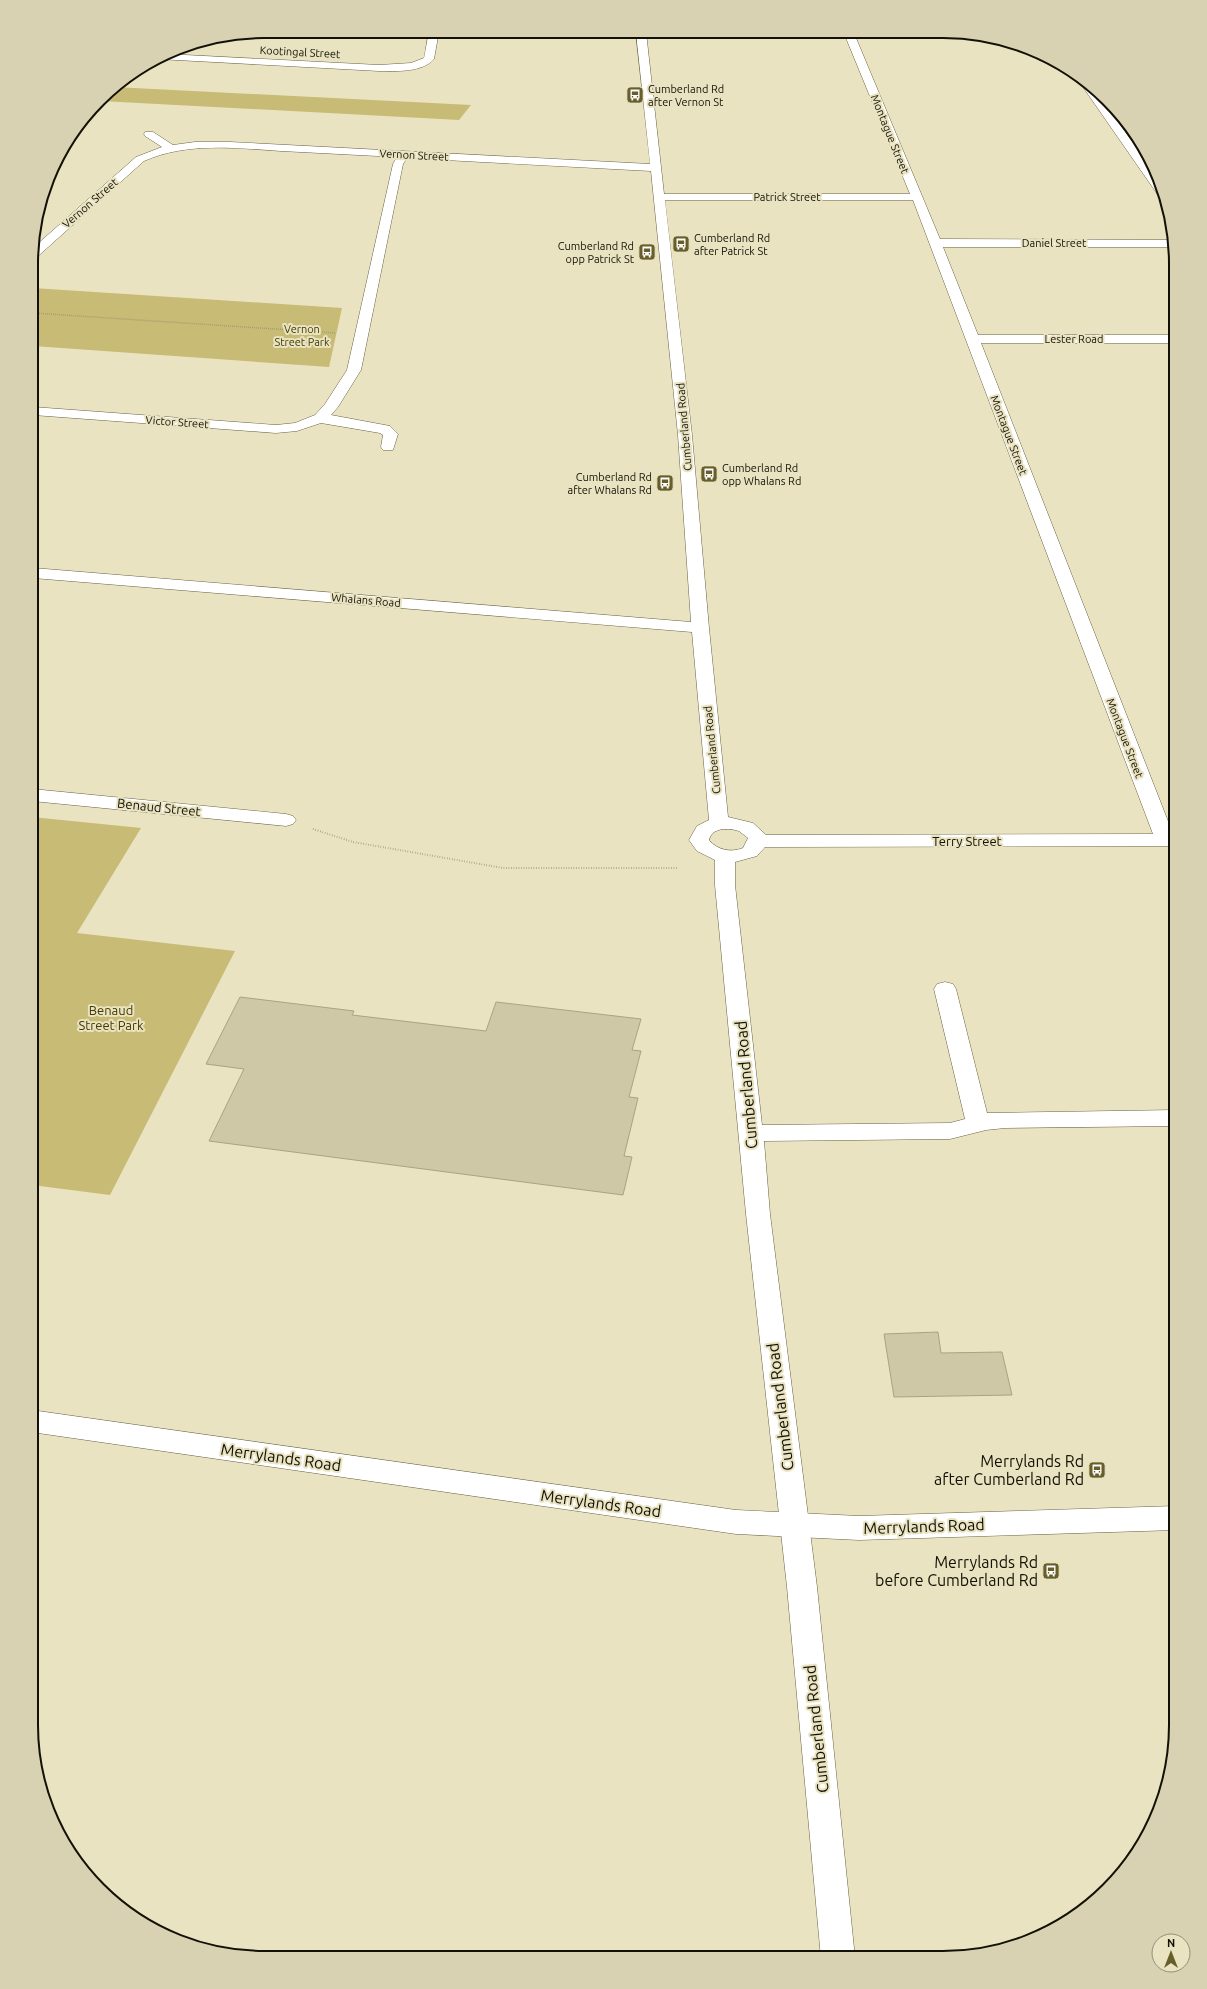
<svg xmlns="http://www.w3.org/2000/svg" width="1207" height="1989" font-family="Ubuntu,sans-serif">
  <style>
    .green { fill: #c7bb76 }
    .building { fill: #cec8a7; stroke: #a8a383 }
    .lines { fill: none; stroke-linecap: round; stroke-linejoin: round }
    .minor-casing { stroke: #676244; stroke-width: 1 }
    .major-casing { stroke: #676244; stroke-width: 1 }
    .path-far1 { stroke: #87836b; stroke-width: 1.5; stroke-dasharray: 0.5 1.5; stroke-linecap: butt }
    .path { stroke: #87836b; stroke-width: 2; stroke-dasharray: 0.5 2; stroke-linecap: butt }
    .minor { fill: #fff; fill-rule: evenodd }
    .major { fill: #fff; fill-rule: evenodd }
    .labels { text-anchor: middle; stroke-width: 4; stroke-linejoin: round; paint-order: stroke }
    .far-street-label { font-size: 11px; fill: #131106; stroke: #e9e3c1 }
    .far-poi-label { font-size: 11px; fill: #131106; stroke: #e9e3c1; text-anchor: start }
    .far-park-label { font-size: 11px; fill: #433a00; stroke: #e9e3c1 }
    .street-label { font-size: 13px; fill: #131106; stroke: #e9e3c1 }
    .park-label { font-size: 13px; fill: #433a00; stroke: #e9e3c1 }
    .near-street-label { font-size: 16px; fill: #131106; stroke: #e9e3c1 }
    .near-poi-label { font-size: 16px; fill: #131106; stroke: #e9e3c1; text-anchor: end }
    .rim { fill: none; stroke: #131106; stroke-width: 2 }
  </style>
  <rect width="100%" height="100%" fill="#e9e3c1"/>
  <g class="green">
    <polygon points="114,87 471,105 459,120 101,101"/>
    <polygon points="33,288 342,308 329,367 33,346"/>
    <polygon points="32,817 141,828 77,933 235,951 110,1195 32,1185"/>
  </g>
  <g class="building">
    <polygon points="240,997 354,1011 352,1015 486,1031 496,1002 641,1019 632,1050 641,1051 629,1097 638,1098 624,1156 632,1157 623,1195 209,1141 244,1069 206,1064"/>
    <polygon points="938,1332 941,1353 1002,1352 1012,1395 894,1397 884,1334"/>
  </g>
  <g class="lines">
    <g class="minor-casing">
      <g id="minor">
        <path d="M429 31H439L434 59C422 73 395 71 379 71L158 59 166 54 379 65 411 63 424 58Z"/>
        <path d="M636 32H646L664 194H910L846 38 850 33H858L856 38 940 239 1171 240 1173 247H943L978 335H1176V343H981L1173 834H1176V846L765 847 757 856 735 862V885L762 1125 950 1123 965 1119 934 989 937 984 945 982 953 984 956 989 987 1113 1176 1110V1126L1005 1128 986 1130 950 1139 764 1141 770 1214 817 1587 855 1958H821L787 1587 746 1214 715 885V860L697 851 689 840 697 826 709 820 692 632 33 578V568L691 622 678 435 651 171 407 158 403 164 361 370 338 407 331 415 390 426 398 434 393 450H383L381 447 383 435 380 433 321 423 297 431 276 433 33 415V407L276 425 295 423 315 415 325 404 347 370 393 164 397 157C358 155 320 153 281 151 235 148 187 142 144 161L37 257 33 258V248L136 157 162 147 145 136 144 134 145 132H153L173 145 195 142H230L650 164ZM665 200H913L1153 834 766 835 753 823 728 817 709 628 692 435ZM731 829 739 831 748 838 743 848C731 853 717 850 709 840 712 829 721 829 731 829Z"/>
        <polygon points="1077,75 1094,88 1160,181 1163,196 1158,195 1076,77"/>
        <polygon points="32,789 286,814 293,816 296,820 293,824 286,826 32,801"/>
      </g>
    </g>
    <g class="major-casing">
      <polygon id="major" points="31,1410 736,1510 859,1516 1176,1506 1176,1530 859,1540 736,1534 31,1432"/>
    </g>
    <polyline class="path-far1" points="33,313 336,333"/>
    <polyline class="path" points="313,829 353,842 503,868 677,868"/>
    <use href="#minor" class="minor"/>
    <use href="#major" class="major"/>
  </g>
  <defs>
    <g id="bus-square" transform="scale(0.9)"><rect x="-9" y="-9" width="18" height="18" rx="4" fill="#675e2a" stroke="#e9e3c1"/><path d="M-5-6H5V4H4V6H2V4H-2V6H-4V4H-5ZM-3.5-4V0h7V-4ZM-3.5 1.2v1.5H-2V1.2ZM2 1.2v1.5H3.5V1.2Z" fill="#fff"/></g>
  </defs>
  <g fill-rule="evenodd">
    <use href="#bus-square" x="635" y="95"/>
    <use href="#bus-square" x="681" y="244"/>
    <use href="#bus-square" x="647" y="252"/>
    <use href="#bus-square" x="709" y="474"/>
    <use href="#bus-square" x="665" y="483"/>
    <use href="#bus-square" x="1097" y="1470"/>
    <use href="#bus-square" x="1051" y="1571"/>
  </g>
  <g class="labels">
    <g class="far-street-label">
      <text transform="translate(300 52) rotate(3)" y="4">Kootingal Street</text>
      <text transform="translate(890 134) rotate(68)" y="4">Montague Street</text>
      <text transform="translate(414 155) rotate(3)" y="4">Vernon Street</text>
      <text x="787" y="201">Patrick Street</text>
      <text transform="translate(90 203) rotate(-41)" y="4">Vernon Street</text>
      <text x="1054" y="247">Daniel Street</text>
      <text x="1074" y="343">Lester Road</text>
      <text transform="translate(177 422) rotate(4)" y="4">Victor Street</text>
      <text transform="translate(684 427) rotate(-95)" y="4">Cumberland Road</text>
      <text transform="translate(1009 435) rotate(69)" y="4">Montague Street</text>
      <text transform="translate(366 600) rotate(5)" y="4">Whalans Road</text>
      <text transform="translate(1125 738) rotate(69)" y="4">Montague Street</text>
      <text transform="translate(712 750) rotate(-96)" y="4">Cumberland Road</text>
    </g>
    <g class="far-poi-label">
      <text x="648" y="93">Cumberland Rd<tspan x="648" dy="13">after Vernon St</tspan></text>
      <text x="694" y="242">Cumberland Rd<tspan x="694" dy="13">after Patrick St</tspan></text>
      <text x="634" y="250" text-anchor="end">Cumberland Rd<tspan x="634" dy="13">opp Patrick St</tspan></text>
      <text x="722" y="472">Cumberland Rd<tspan x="722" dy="13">opp Whalans Rd</tspan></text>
      <text x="652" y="481" text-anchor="end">Cumberland Rd<tspan x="652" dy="13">after Whalans Rd</tspan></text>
    </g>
    <g class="far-park-label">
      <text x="302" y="333">Vernon<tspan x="302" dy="13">Street Park</tspan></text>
    </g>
    <g class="street-label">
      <text transform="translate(159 807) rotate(6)" y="5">Benaud Street</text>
      <text x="967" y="846">Terry Street</text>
    </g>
    <g class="park-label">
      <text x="111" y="1015">Benaud<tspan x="111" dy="15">Street Park</tspan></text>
    </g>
    <g class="near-street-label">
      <text transform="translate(746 1085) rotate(-95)" y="6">Cumberland Road</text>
      <text transform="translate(780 1407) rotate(-97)" y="6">Cumberland Road</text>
      <text transform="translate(281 1457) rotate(8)" y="6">Merrylands Road</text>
      <text transform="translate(601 1503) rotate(8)" y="6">Merrylands Road</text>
      <text transform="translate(924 1526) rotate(-2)" y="6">Merrylands Road</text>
      <text transform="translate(816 1729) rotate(-96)" y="6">Cumberland Road</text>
    </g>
    <g class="near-poi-label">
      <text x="1084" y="1467">Merrylands Rd<tspan x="1084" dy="18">after Cumberland Rd</tspan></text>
      <text x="1038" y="1568">Merrylands Rd<tspan x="1038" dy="18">before Cumberland Rd</tspan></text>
    </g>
  </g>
  <path d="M0 0H1207V1989H0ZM264 38H943A226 226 0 0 1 1169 264V1725A226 226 0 0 1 943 1951H264A226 226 0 0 1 38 1725V264A226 226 0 0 1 264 38Z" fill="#d8d2b2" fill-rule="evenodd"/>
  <path class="rim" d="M264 38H943A226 226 0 0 1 1169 264V1725A226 226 0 0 1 943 1951H264A226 226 0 0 1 38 1725V264A226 226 0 0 1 264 38Z"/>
  <g transform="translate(1171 1953)"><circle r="19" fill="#e9e3c1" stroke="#938f76"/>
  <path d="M0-3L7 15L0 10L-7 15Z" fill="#675e2a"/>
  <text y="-6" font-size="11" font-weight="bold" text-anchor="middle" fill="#131106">N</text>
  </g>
</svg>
